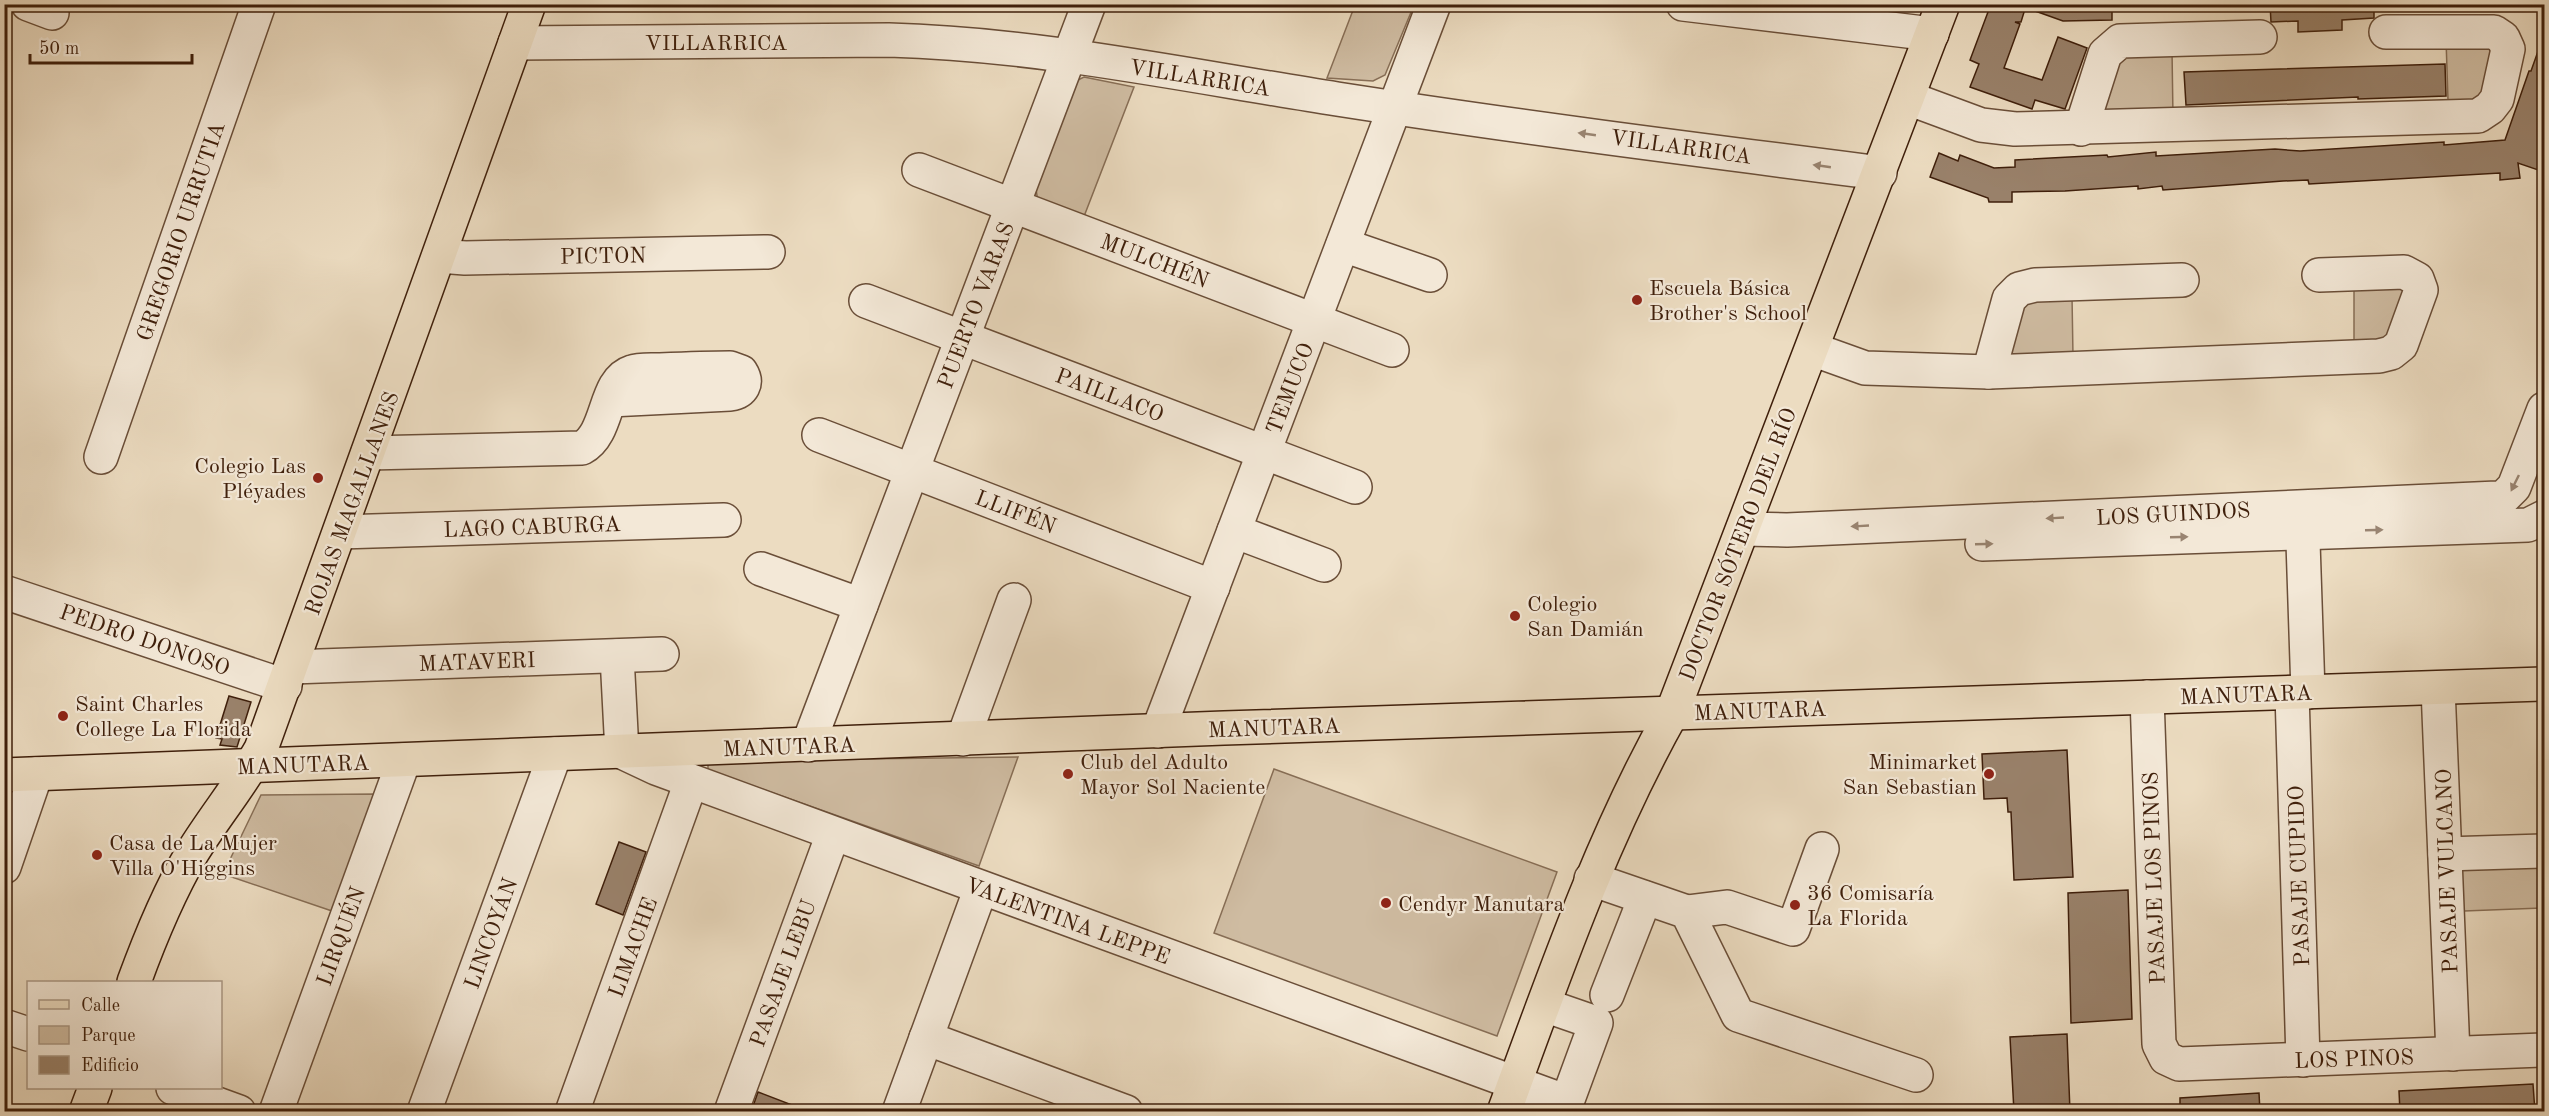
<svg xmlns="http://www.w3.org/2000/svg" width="2549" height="1116" font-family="'Old Standard TT',serif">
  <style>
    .green { fill: #cfbca2; stroke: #876e56; stroke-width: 1.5 }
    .building { fill: #99816a; stroke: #3f1f0b; stroke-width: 1.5 }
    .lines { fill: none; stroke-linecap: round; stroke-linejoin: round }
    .minor-casing { stroke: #6a4e38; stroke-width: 36 }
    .major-casing { stroke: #3f1f0b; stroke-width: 36 }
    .minor { stroke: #f3e8d7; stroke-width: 33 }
    .major { stroke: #ecdcc1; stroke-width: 33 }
    .oneway { fill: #998471 }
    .poi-dot { fill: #8f2418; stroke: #f3e8d7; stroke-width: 2 }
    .labels { text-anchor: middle; stroke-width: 4.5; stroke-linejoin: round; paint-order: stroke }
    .street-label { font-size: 22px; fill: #3f1f0b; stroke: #f3e8d7 }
    .poi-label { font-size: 22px; fill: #3f1f0b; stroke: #f3e8d7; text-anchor: start }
  </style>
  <rect width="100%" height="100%" fill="#ecdcc1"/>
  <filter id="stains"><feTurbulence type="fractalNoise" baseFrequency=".00333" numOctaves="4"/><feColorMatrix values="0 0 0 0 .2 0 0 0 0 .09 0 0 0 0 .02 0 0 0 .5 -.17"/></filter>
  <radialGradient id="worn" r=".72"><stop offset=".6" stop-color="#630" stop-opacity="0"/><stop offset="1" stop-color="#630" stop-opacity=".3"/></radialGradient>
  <g class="green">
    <polygon points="1355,5 1414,5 1385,75 1373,81 1327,78"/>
    <polygon points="2446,39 2491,41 2489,91 2476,100 2448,100"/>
    <polygon points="2172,50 2173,117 2100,118 2120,51"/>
    <polygon points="1084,77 1134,87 1083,219 1038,202 1036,189 1076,81"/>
    <polygon points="2354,284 2395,284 2404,292 2388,341 2354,342"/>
    <polygon points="2072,296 2073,356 2009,358 2021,305 2030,297"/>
    <polygon points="1018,757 979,866 708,770 708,761"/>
    <polygon points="1274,769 1557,872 1497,1036 1214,933"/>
    <polygon points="375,794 332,911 223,874 261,795"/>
    <polygon points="2544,855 2544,908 2464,911 2458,907 2462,858"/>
  </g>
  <g class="building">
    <polygon points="1991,4 2013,4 2025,9 2021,22 2015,22 2020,24 2004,68 2042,80 2058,37 2087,48 2065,109 2035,100 2032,109 1970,87 1979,64 1970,60"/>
    <polygon points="2025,4 2112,4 2112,20 2063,21 2024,7"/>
    <polygon points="2270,4 2374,4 2374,18 2342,20 2342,30 2298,32 2298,21 2271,22"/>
    <polygon points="2542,40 2544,41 2544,172 2518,163 2520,178 2500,180 2500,173 2309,184 2308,180 2283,181 2163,190 2162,186 2138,189 2138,186 2065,191 2012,192 2012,202 1989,202 1988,198 1930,177 1939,153 1958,161 1960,155 1994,168 2015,167 2015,160 2107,155 2108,157 2156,152 2156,156 2275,149 2300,151 2444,142 2444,145 2505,140 2529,71 2531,71"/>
    <polygon points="2445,64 2446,96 2358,99 2358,97 2186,105 2184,72"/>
    <polygon points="229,696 251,702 237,747 220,745 222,739 216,738"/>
    <polygon points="2067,750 2073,877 2014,880 2011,812 2008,812 2007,798 1984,799 1982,754"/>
    <polygon points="619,842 646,852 623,915 596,904"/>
    <polygon points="2128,890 2132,1019 2071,1023 2068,893"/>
    <polygon points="2067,1034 2070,1112 2014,1112 2010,1037"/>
    <polygon points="2533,1084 2535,1112 2400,1112 2399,1091"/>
    <polygon points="758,1092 805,1110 805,1112 751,1112"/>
    <polygon points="2259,1093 2260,1112 2180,1112 2180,1098"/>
  </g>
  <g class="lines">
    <g class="minor-casing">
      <g id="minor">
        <polyline points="28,4 52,13"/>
        <polyline points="1683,4 1932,34"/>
        <path d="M515 43 889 40C1039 44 1189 76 1337 99 1517 127 1699 150 1880 173"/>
        <polyline points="1908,98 1981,125 2015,129 2478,116 2490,108 2497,99 2508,49 2503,38 2494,32 2386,32"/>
        <polyline points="2081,129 2105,54 2120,41 2260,37"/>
        <polyline points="919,170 1392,350"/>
        <polyline points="1343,245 1430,275"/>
        <polyline points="439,256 465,258 768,252"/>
        <polyline points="866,301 1355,487"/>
        <polyline points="1812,349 1865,368 1989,372 2379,356 2391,353 2401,345 2421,290 2417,279 2404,272 2319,275"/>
        <polyline points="1989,372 2009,299 2019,289 2035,285 2182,280"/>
        <polyline points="819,435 1213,587"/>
        <path d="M368 453 582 448C610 433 603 381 632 372 640 369 651 370 660 370 683 369 707 368 730 368L741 372C748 383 743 392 730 394L610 400"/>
        <polyline points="101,457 259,4"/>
        <polyline points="2302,512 2308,692"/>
        <polyline points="1743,529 1787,530 2497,498 2504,497 2514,487 2544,409"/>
        <polyline points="1234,531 1324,565"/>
        <polyline points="340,532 724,520"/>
        <polyline points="1982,544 2528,525 2544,517"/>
        <polyline points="761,569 861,605"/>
        <polyline points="4,592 285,686"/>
        <polyline points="617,656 622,752 656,768 1567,1102 1596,1023 1544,1005"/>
        <polyline points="292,667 662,654"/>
        <polyline points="2438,688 2453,1054"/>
        <polyline points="2292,693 2303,1060"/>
        <polyline points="2147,697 2159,1044 2166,1058 2179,1064 2544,1050"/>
        <polyline points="1158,731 1434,4"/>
        <polyline points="963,739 1014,600"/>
        <polyline points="808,745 1089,4"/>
        <polyline points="2445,854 2544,851"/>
        <polyline points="4,867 36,774"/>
        <polyline points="1591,879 1687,912 1738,1015 1916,1075"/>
        <polyline points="1687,912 1727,907 1793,929 1822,849"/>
        <polyline points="1607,995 1645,898"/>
        <polyline points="4,1026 28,1034"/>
        <polyline points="926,1038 1126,1112"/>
        <polyline points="173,1088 239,1112"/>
        <polyline points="276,1112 404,760"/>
        <polyline points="424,1112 555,754"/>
        <polyline points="572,1112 691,782"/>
        <polyline points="731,1112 833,834"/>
        <polyline points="899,1112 981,888"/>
      </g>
    </g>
    <g class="major-casing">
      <g id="major">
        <polyline points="4,775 1224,728 2544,684"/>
        <path d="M134 982C150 938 168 894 192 853 214 817 241 785 261 749L529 4"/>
        <polyline points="86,1112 95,1088"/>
        <path d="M1504 1112C1554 976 1601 839 1672 713L1943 4"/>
      </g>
    </g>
    <use href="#minor" class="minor"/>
    <use href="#major" class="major"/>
  </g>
  <defs><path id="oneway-solid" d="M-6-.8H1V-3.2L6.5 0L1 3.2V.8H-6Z" transform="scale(1.5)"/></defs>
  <g class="oneway">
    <use href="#oneway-solid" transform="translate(1587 134) rotate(-172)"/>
    <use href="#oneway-solid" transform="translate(1822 166) rotate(-172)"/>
    <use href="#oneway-solid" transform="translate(2515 483) rotate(116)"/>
    <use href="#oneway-solid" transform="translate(2055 518) rotate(177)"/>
    <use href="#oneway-solid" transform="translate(1860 526) rotate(177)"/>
    <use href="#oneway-solid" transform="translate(2374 530) rotate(-2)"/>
    <use href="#oneway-solid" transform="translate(2179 537) rotate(-2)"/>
    <use href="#oneway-solid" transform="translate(1984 544) rotate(-2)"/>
  </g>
  <g class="poi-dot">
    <circle cx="1637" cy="300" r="6"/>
    <circle cx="318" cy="478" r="6"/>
    <circle cx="1515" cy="616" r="6"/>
    <circle cx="63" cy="716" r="6"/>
    <circle cx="1068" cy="774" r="6"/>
    <circle cx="1989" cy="774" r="6"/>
    <circle cx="97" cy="855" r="6"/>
    <circle cx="1386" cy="903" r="6"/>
    <circle cx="1795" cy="905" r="6"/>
  </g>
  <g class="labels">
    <g class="street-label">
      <text x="716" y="50">VILLARRICA</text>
      <text transform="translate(1200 77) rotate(9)" y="8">VILLARRICA</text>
      <text transform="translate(1681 146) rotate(8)" y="8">VILLARRICA</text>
      <text transform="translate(180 231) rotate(-71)" y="8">GREGORIO URRUTIA</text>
      <text transform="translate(603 255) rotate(-1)" y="8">PICTON</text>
      <text transform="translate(1155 260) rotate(21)" y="8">MULCHÉN</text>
      <text transform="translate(975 305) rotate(-69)" y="8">PUERTO VARAS</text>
      <text transform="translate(1289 388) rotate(-69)" y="8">TEMUCO</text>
      <text transform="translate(1110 394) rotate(21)" y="8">PAILLACO</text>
      <text transform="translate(351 503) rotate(-70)" y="8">ROJAS MAGALLANES</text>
      <text transform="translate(1016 511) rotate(21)" y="8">LLIFÉN</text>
      <text transform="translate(2173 513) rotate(-3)" y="8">LOS GUINDOS</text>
      <text transform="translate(532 526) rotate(-2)" y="8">LAGO CABURGA</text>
      <text transform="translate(1737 544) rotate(-69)" y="8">DOCTOR SÓTERO DEL RÍO</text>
      <text transform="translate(145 639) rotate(19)" y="8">PEDRO DONOSO</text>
      <text transform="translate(477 661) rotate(-2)" y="8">MATAVERI</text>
      <text transform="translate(2246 694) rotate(-2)" y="8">MANUTARA</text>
      <text transform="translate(1760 710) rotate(-2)" y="8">MANUTARA</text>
      <text transform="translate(1274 727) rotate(-2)" y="8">MANUTARA</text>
      <text transform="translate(789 746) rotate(-2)" y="8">MANUTARA</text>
      <text transform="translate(303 764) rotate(-2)" y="8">MANUTARA</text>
      <text transform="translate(2446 871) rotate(-92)" y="8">PASAJE VULCANO</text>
      <text transform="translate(2298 876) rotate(-92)" y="8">PASAJE CUPIDO</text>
      <text transform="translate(2153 878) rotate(-92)" y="8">PASAJE LOS PINOS</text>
      <text transform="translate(1068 920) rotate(20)" y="8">VALENTINA LEPPE</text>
      <text transform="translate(490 933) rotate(-70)" y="8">LINCOYÁN</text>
      <text transform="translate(340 936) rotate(-70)" y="8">LIRQUÉN</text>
      <text transform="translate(632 947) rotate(-70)" y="8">LIMACHE</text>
      <text transform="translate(782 973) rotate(-70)" y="8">PASAJE LEBU</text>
      <text transform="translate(2354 1058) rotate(-2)" y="8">LOS PINOS</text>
    </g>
    <g class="poi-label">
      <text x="1649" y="295">Escuela Básica<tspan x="1649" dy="25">Brother's School</tspan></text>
      <text x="306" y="473" text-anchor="end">Colegio Las<tspan x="306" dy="25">Pléyades</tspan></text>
      <text x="1527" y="611">Colegio<tspan x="1527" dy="25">San Damián</tspan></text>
      <text x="75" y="711">Saint Charles<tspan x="75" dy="25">College La Florida</tspan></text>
      <text x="1080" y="769">Club del Adulto<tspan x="1080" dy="25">Mayor Sol Naciente</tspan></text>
      <text x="1977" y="769" text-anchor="end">Minimarket<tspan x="1977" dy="25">San Sebastian</tspan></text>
      <text x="109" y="850">Casa de La Mujer<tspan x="109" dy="25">Villa O'Higgins</tspan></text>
      <text x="1807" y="900">36 Comisaría<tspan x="1807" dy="25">La Florida</tspan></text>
      <text x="1398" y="911">Cendyr Manutara</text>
    </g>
  </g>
  <rect width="2549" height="1116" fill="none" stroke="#ecdcc1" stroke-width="24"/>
  <rect x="6" y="6" width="2537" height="1104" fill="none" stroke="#3f1f0b" stroke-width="3"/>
  <rect x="12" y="12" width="2525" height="1092" fill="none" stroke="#3f1f0b" stroke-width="1.5"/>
  <rect x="27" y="981" width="195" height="108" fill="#f3e8d7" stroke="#ab9885" stroke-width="1.5"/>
  <rect x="39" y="1000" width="30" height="9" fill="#ecdcc1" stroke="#ab9885" stroke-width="1.5"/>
  <text x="81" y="1011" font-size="18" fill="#3f1f0b">Calle</text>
  <rect x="39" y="1026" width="30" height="18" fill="#cfbca2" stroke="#ab9885" stroke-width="1.5"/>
  <text x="81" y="1041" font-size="18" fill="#3f1f0b">Parque</text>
  <rect x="39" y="1056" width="30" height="18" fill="#99816a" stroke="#ab9885" stroke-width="1.5"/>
  <text x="81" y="1071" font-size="18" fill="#3f1f0b">Edificio</text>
  <path d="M30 54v9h162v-9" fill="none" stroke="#3f1f0b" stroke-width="3"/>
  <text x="39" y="54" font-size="18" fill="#3f1f0b" stroke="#f3e8d7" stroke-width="4.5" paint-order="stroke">50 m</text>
  <rect width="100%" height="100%" filter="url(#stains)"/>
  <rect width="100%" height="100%" fill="url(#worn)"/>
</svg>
